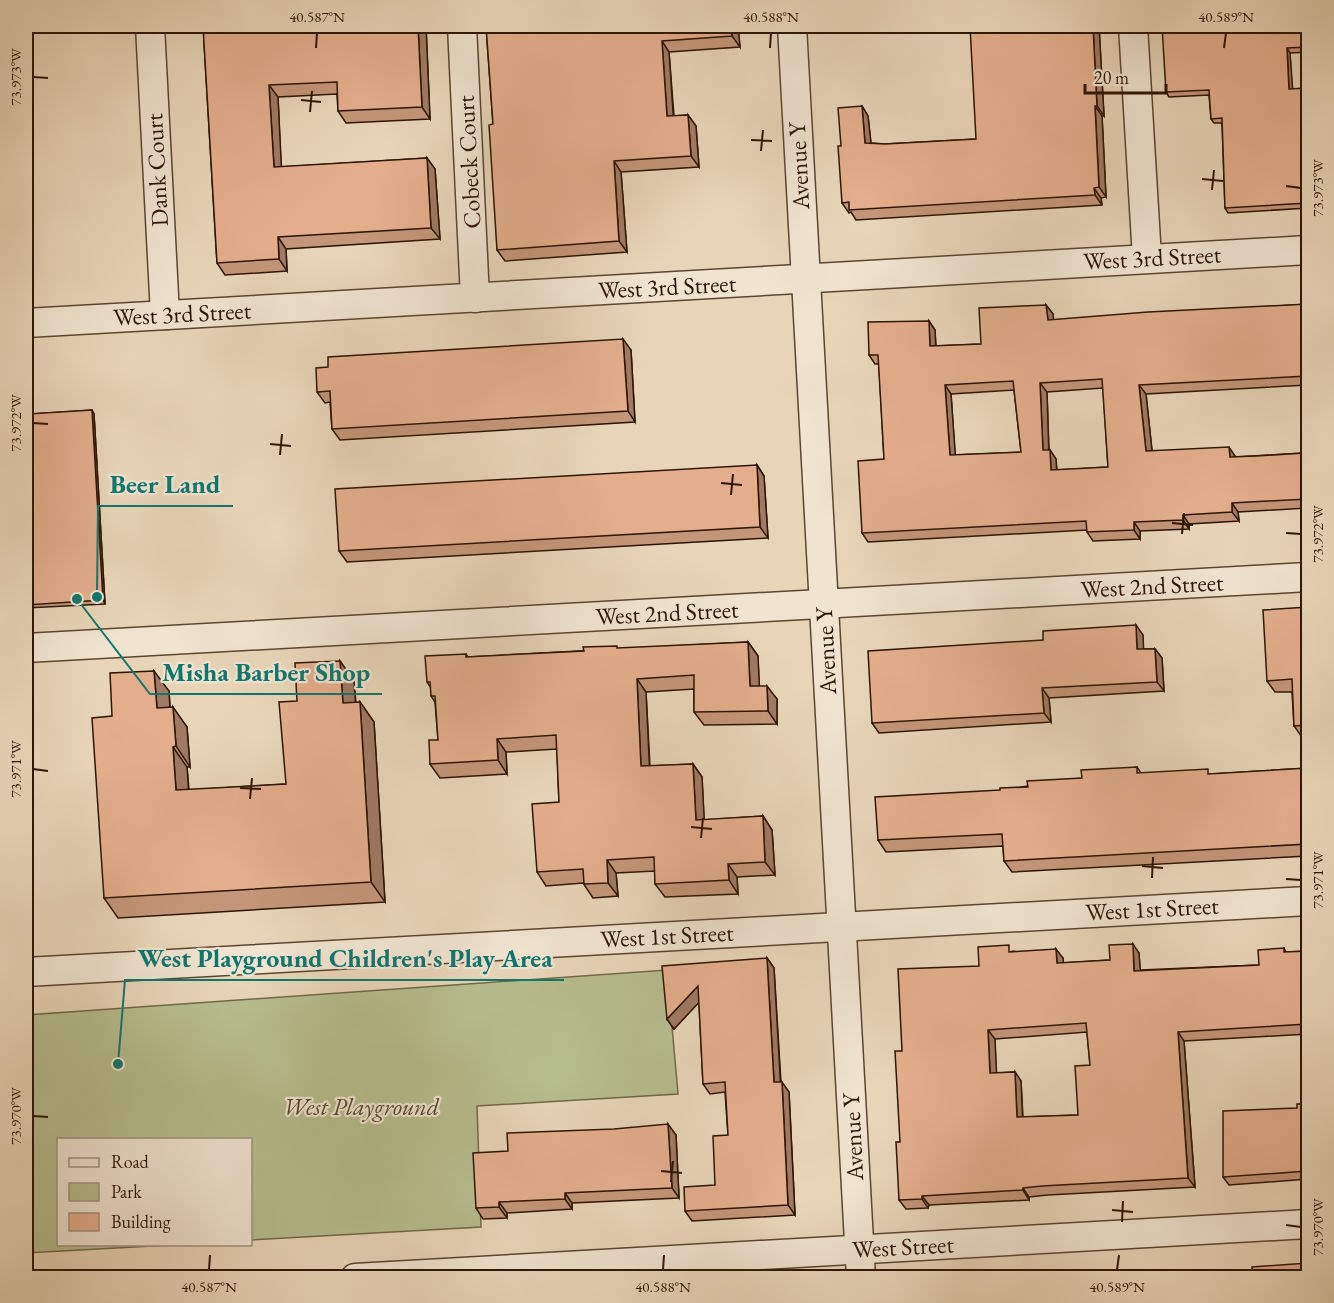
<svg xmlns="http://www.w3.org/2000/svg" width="1334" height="1303" font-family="'EB Garamond',serif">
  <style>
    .green { fill: #b6bd8e; stroke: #726949; stroke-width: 1.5 }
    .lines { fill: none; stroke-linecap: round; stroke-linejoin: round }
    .street-casing { stroke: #5c4531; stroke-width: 31 }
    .street { stroke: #f0e4d1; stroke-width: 28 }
    .wall { fill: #c49679; stroke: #2d1504; stroke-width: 1.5; fill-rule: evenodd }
    .shaded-wall { fill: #a07a63; stroke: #2d1504; stroke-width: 1.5 }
    .building { fill: #e4ae8d; stroke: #2d1504; stroke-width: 1.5; fill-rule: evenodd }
    .ticks { fill: none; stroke: #2d1504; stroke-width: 2 }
    .labels { text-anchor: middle; stroke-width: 4.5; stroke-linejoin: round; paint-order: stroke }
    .street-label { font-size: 24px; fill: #2d1504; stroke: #f0e4d1 }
    .park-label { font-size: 24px; font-style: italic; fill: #56472d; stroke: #f0e4d1 }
    .leader { fill: none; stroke: #0f766e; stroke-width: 2 }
    .callout-dot { fill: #0f766e; stroke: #f0e4d1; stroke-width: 2 }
    .callout-label { font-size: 26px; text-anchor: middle; font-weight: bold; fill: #0f766e; stroke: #f0e4d1; stroke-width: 4.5; stroke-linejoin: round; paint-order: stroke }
    .neatline { fill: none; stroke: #2d1504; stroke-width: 2 }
    .ticks-label { font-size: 15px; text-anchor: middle; fill: #2d1504 }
  </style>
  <rect width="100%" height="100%" fill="#e8d5b8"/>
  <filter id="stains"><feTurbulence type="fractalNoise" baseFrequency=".00333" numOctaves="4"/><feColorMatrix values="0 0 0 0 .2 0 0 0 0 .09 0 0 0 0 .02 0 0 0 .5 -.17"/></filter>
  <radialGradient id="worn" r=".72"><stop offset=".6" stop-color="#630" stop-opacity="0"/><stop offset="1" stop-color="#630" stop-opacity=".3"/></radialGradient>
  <polygon class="green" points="667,970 678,1094 477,1106 481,1227 251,1240 250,1140 58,1140 58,1244 171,1245 26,1253 26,1015"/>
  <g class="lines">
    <g class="street-casing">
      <g id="street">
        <polyline points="150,26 165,315"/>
        <polyline points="462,26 475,298"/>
        <polyline points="792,26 861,1278"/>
        <polyline points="1133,26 1147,258"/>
        <polyline points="26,323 1308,250"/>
        <polyline points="26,648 1308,577"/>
        <polyline points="26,972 1308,901"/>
        <polyline points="355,1278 1308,1224"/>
      </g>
    </g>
    <use href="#street" class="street"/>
  </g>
  <g class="wall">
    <polygon points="203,26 426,26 430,119 346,123 338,111 337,94 278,97 281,167 427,158 435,169 440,239 286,249 287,271 225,275 217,263"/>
    <polygon points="486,26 738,26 740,47 669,52 674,116 688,115 696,126 699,167 621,172 627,252 505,261 497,250 493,124"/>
    <polygon points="1099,26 1104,116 1102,116 1106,197 1101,198 1102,205 856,220 851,212 849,213 842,203 841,146 862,106 868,116 871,143 885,144 976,139"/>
    <polygon points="1308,26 1308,52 1290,53 1292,89 1308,88 1308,208 1228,213 1225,208 1222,123 1214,123 1211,119 1209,95 1169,97 1166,92"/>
    <path d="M1308 304V385L1146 394 1152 451 1235 456V457L1304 453 1308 442V511L1307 508 1238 512 1239 521 1189 524V529L1140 531V539L1093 541 1087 532V530L868 542 862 533 884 459 879 364H875L869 355 929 321 935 330 936 346 981 344 1046 305 1053 314V320ZM1103 388 1108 467 1057 470 1056 459 1050 450H1049L1047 392ZM1014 390 1021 452 955 455 951 394Z"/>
    <polygon points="631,350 635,422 340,440 332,429 330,402 325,403 317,392"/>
    <polygon points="26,358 28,362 31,414 92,410 94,414 105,604 26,608"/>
    <polygon points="757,465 764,476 768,538 347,562 339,551"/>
    <polygon points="1308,607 1308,737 1302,737 1294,726 1292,692 1275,692 1267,681"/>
    <polygon points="1143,635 1143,649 1155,649 1162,658 1164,691 1049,698 1051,722 879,733 872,723 1043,640"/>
    <polygon points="748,642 758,656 759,686 777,699 777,724 704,725 694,712 694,689 646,692 650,766 693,764 702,777 704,820 763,816 772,830 775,875 737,877 738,894 665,897 655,884 655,871 616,873 618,896 593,898 583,883 546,886 537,872 559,802 557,749 506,752 507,774 440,778 430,764 438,740 435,702 431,696 431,688 427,682 466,654 468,657"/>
    <polygon points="340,661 354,681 356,703 360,702 374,722 385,902 118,918 104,898 112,716 169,691 170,707 187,727 190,767 187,767 189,790 286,784 297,701"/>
    <polygon points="1137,767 1141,773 1211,774 1308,768 1308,856 1012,872 1004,861 1003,846 886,852 878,840 1000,790 1082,778"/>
    <path d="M1284 948 1286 952 1308 951V1034L1184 1041 1195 1187 1048 1195 1029 1197V1200L929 1205 928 1208 906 1209 899 1200 902 1051 979 966 1013 951 1063 958V963L1110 960 1139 953 1140 970 1259 965ZM1087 1032 1090 1065 1078 1115 1023 1117 1021 1081 1015 1072 996 1073 995 1039Z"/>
    <polygon points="767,958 774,968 781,1082 789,1092 795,1215 692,1221 685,1211 715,1185 728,1135 725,1092 710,1094 703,1084 699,1002 674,1029 667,1019"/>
    <polygon points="1308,1104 1308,1179 1229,1185 1223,1177 1297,1108"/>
    <polygon points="676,1135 679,1198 572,1203 572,1209 507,1213 507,1218 483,1219 476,1208 508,1151"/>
  </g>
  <g class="shaded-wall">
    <polygon points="418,26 426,26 430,119 422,107"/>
    <polygon points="731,26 738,26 740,47 732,36"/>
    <polygon points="1093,26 1099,26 1104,116 1097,106"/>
    <polygon points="662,41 669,52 674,127 667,116"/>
    <polygon points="1287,48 1290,53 1293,94 1289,89"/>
    <polygon points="269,85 278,97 282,179 274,167"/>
    <polygon points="862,106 868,116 872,153 865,143"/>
    <polygon points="1095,106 1102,116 1106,197 1099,187"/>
    <polygon points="688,115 696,126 699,167 691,156"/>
    <polygon points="427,158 435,169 440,239 431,228"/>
    <polygon points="614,161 621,172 627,252 619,241"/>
    <polygon points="1094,188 1101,198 1102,205 1095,195"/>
    <polygon points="278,237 286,249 287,271 279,259"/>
    <polygon points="1046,305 1053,314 1054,329 1048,320"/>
    <polygon points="929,321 935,330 936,355 930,346"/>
    <polygon points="623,339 631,350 635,422 628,411"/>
    <polygon points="26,358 28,362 32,417 29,414"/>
    <polygon points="1040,383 1047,392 1049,459 1043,450"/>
    <polygon points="945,385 951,394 956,464 950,455"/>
    <polygon points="1139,385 1146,394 1153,460 1146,451"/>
    <polygon points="92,410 94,414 105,604 103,600"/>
    <polygon points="1229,447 1235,456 1236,466 1230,457"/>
    <polygon points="1050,450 1056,459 1057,479 1051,470"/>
    <polygon points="757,465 764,476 768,538 760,527"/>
    <polygon points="1232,503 1238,512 1239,521 1232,512"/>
    <polygon points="1183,515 1189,524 1189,529 1183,520"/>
    <polygon points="1134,522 1140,531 1140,539 1134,530"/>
    <polygon points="1136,625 1143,635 1144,659 1137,649"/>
    <polygon points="748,642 758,656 760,699 750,686"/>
    <polygon points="1155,649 1162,658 1164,691 1157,682"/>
    <polygon points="340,661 354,681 357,724 343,703"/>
    <polygon points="154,671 169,691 171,728 157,708"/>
    <polygon points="637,679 646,692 650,779 641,766"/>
    <polygon points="767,686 777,699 777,724 768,711"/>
    <polygon points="1042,688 1049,698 1051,722 1044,713"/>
    <polygon points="360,702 374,722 385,902 371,882"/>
    <polygon points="173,707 187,727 190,767 176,746"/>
    <polygon points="497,739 506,752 507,774 498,760"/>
    <polygon points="173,747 187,767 190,811 176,790"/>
    <polygon points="693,764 702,777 705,834 696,820"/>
    <polygon points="763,816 772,830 775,875 765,862"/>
    <polygon points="607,860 616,873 618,896 608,883"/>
    <polygon points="728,864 737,877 738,894 729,880"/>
    <polygon points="1133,944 1139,953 1141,980 1134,971"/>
    <polygon points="1056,949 1063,958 1064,972 1057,963"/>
    <polygon points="767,958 774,968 781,1092 774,1082"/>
    <polygon points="698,986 705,996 674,1029 667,1019"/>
    <polygon points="988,1030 995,1039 997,1083 990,1073"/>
    <polygon points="1178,1032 1184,1041 1195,1187 1188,1178"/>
    <polygon points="1015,1072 1021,1081 1023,1127 1017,1117"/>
    <polygon points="782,1082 789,1092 795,1215 788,1205"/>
    <polygon points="668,1124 676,1135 679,1198 672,1188"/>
    <polygon points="1023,1188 1029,1197 1029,1200 1023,1190"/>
    <polygon points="565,1193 572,1203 572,1209 565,1199"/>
    <polygon points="922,1196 929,1205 928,1208 922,1199"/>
    <polygon points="499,1202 507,1213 507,1218 499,1207"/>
  </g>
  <g class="building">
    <polygon points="203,26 418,26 422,107 338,111 337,82 269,85 274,167 427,158 431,228 278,237 279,259 217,263"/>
    <polygon points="486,26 731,26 732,36 662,41 667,116 688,115 691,156 614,161 619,241 497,250 489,125 493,124"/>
    <polygon points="970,26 1093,26 1097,106 1095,106 1099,187 1094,188 1095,195 849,210 849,202 842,203 838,146 841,146 838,108 862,106 865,143 885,144 976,139"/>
    <polygon points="1162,26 1308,26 1308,47 1287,48 1289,89 1308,88 1308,203 1225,208 1222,118 1211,119 1209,90 1166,92"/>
    <path d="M1308 304V376L1139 385 1146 451 1229 447 1230 457 1256 456 1304 453V442H1308V509H1307V499L1232 503V512L1183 515V520L1134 522V530L1087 532 1086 521 862 533 858 461 884 459 878 355H869L868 322 929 321 930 346 981 344 979 308 1046 305 1048 320 1148 312ZM1102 379 1108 467 1051 470 1050 450H1043L1040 383ZM1013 381 1021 452 950 455 945 385Z"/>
    <polygon points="623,339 628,411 332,429 330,391 317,392 316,368 328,367 328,357"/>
    <polygon points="26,358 29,414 92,410 103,600 26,605"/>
    <polygon points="757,465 760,527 339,551 335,489"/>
    <polygon points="1308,607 1308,725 1294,726 1292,679 1267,681 1263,610"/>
    <polygon points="1136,625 1137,649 1155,649 1157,682 1042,688 1044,713 872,723 868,651 1043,640 1043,631"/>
    <polygon points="748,642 750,686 767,686 768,711 694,712 694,675 637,679 641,766 693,764 696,820 763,816 765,862 728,864 729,880 655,884 654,857 607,860 608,883 584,884 583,869 537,872 532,804 559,802 556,735 497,739 498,760 430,764 429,740 438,740 435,696 431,696 430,682 427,682 425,656 466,654 466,657 584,651 583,647 617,646 617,648"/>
    <polygon points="340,661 343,703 360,702 371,882 104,898 92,718 112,716 110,673 154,671 157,708 173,707 176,746 173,747 176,790 286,784 279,702 297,701 295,663"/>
    <polygon points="1137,767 1137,773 1208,769 1208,774 1308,768 1308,844 1004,861 1002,834 878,840 875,797 1000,790 1000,788 1028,787 1027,781 1082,778 1081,770"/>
    <path d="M1133 944 1134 971 1259 965 1258 950 1284 948V952L1308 951V1024L1178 1032 1188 1178 1042 1186 1023 1188V1190L922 1196V1199L899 1200 896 1142H900L895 1051H902L898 969 979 966 978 947 1009 945V952L1056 949 1057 963 1110 960 1109 945ZM1086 1023 1090 1065 1075 1066 1078 1115 1017 1117 1015 1072 990 1073 988 1030Z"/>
    <polygon points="767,958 774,1082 782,1082 788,1205 685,1211 684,1187 715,1185 713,1136 728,1135 725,1082 703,1084 698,986 667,1019 662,966"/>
    <polygon points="1297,1104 1308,1104 1308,1171 1223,1177 1223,1111 1297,1108"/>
    <polygon points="668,1124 672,1188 565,1193 565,1199 499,1202 499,1207 476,1208 473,1153 508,1151 507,1133 614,1129"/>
    <polygon points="1308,1263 1308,1278 1251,1278 1253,1277 1252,1267"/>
    <polygon points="1118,1274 1118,1278 1066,1278"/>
    <polygon points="1060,1275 1061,1278 1037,1278 1037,1276"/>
  </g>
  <path class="ticks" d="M316 48 317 33M770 48 771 33M1224 48 1226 33M33 77 48 78M301 100 321 102M310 112 312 91M751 140 772 141M761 151 763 130M1202 179 1223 181M1286 186 1301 188M1212 190 1214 170M33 423 48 424M270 444 291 446M280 455 282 434M721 483 742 485M731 495 733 474M1172 523 1193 525M1286 533 1301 534M1182 534 1184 513M33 769 48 771M240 788 261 789M250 799 252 778M691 827 712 829M701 838 703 818M1142 866 1163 868M1152 878 1153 857M1286 879 1301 880M33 1116 48 1117M661 1171 682 1173M671 1182 673 1161M1112 1210 1133 1212M1122 1222 1123 1201M1286 1225 1301 1227M209 1270 210 1255M663 1270 664 1255M1117 1270 1119 1255"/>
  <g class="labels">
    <g class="street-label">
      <text transform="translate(469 162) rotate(-93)" y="8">Cobeck Court</text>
      <text transform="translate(799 166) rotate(-93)" y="8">Avenue Y</text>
      <text transform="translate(157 170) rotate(-93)" y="8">Dank Court</text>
      <text transform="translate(1152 258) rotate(-3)" y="8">West 3rd Street</text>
      <text transform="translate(667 287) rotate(-3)" y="8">West 3rd Street</text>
      <text transform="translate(182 314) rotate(-3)" y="8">West 3rd Street</text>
      <text transform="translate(1152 586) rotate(-3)" y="8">West 2nd Street</text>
      <text transform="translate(667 613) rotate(-3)" y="8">West 2nd Street</text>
      <text transform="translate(826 651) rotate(-93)" y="8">Avenue Y</text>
      <text transform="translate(1152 909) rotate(-3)" y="8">West 1st Street</text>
      <text transform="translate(667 936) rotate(-3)" y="8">West 1st Street</text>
      <text transform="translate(853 1137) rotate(-93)" y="8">Avenue Y</text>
      <text transform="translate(903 1247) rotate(-3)" y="8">West Street</text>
    </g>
    <g class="park-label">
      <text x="361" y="1115">West Playground</text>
    </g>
  </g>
  <path class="leader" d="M97 597L98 506H233M77 599L150 694H382M118 1064L125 980H564"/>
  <g class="callout-dot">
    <circle cx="97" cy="597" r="6"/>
    <circle cx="77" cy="599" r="6"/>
    <circle cx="118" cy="1064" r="6"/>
  </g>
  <g class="callout-label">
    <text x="165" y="493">Beer Land</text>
    <text x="266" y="681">Misha Barber Shop</text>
    <text x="345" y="967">West Playground Children's Play Area</text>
  </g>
  <rect width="1334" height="1303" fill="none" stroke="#e8d5b8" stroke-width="66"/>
  <rect x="57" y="1138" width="195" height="108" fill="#f0e4d1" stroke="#a2917f" stroke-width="1.5"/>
  <rect x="69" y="1158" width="30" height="9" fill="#f0e4d1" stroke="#a2917f" stroke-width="1.5"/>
  <text x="111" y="1168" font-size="18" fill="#2d1504">Road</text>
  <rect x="69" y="1183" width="30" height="18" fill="#b6bd8e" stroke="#a2917f" stroke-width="1.5"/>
  <text x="111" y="1198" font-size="18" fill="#2d1504">Park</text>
  <rect x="69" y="1213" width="30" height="18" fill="#e4ae8d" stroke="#a2917f" stroke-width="1.5"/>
  <text x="111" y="1228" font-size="18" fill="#2d1504">Building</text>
  <path d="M1085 84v9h81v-9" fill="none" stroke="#2d1504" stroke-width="3"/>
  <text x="1094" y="84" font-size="18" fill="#2d1504" stroke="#f0e4d1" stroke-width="4.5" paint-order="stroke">20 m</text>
  <rect x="33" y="33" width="1268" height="1237" class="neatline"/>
  <g class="ticks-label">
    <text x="317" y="22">40.587°N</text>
    <text x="771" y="22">40.588°N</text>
    <text x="1226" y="22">40.589°N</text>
    <text transform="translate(16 77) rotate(-90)" y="5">73.973°W</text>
    <text transform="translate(1318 188) rotate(-90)" y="5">73.973°W</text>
    <text transform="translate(16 423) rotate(-90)" y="5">73.972°W</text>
    <text transform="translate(1318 534) rotate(-90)" y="5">73.972°W</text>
    <text transform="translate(16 769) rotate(-90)" y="5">73.971°W</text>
    <text transform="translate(1318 880) rotate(-90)" y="5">73.971°W</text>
    <text transform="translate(16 1116) rotate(-90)" y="5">73.970°W</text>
    <text transform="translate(1318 1227) rotate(-90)" y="5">73.970°W</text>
    <text x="209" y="1292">40.587°N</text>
    <text x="663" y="1292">40.588°N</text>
    <text x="1117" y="1292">40.589°N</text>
  </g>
  <rect width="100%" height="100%" filter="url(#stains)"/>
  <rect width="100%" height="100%" fill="url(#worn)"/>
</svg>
